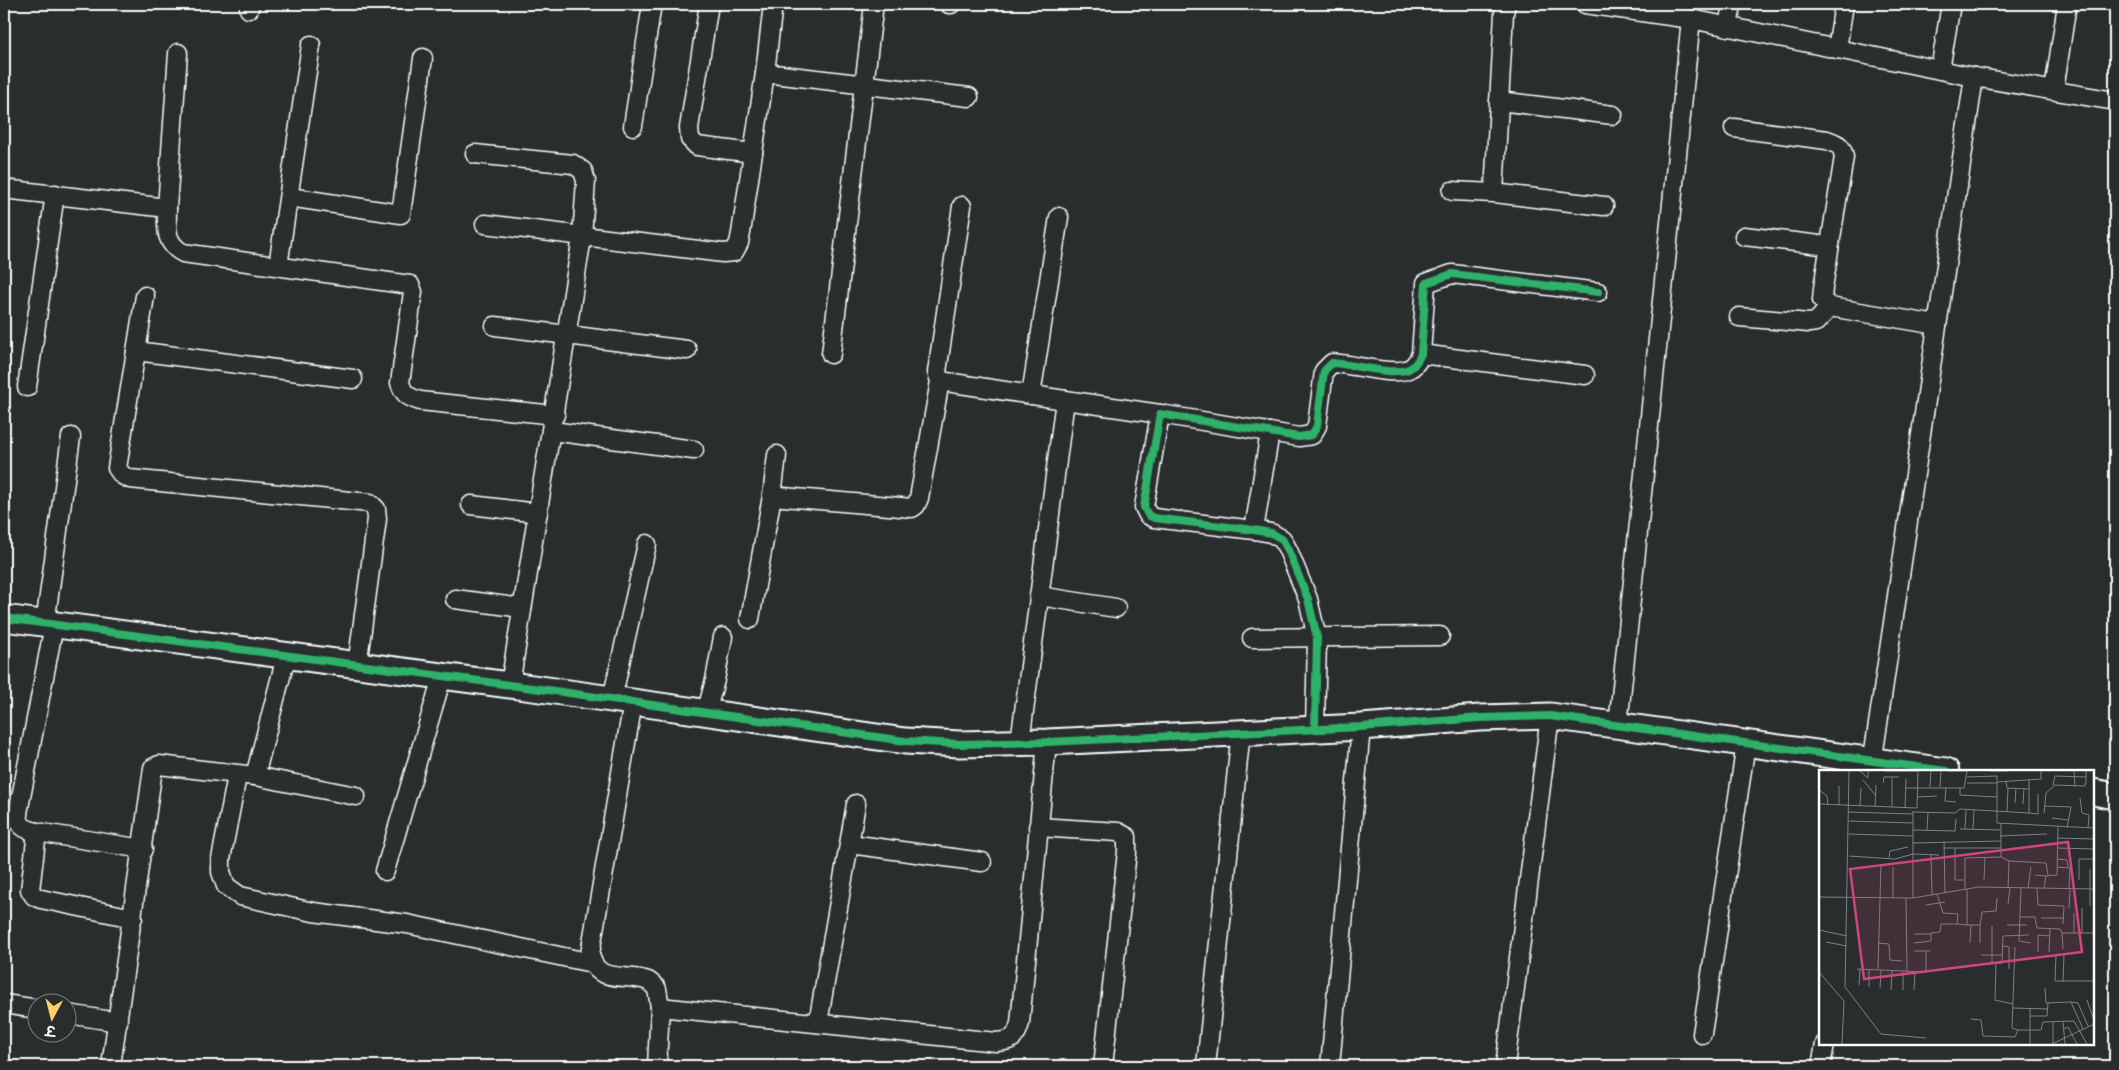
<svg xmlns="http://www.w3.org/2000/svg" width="2119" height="1070" font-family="Mali,'Playpen Sans Deva',sans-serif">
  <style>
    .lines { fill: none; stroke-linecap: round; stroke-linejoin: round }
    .street-casing { stroke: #fff; stroke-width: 21 }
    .secondary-casing { stroke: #fff; stroke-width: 29 }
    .street { stroke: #2a2d2e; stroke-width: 18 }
    .secondary { stroke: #2a2d2e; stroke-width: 25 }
    .cycleway-casing { stroke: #2a2d2e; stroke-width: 11 }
    .cycleway { stroke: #2db169; stroke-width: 8 }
    .inset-road { fill: none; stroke: #7f8182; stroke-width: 1 }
    .view { fill: #ce467c; fill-opacity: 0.15; stroke: #ce467c; stroke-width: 2.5 }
    .inset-edge { fill: none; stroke: #fff; stroke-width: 2.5 }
  </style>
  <rect width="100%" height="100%" fill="#2a2d2e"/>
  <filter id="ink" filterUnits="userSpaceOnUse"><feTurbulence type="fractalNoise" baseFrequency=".02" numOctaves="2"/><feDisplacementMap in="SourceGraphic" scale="10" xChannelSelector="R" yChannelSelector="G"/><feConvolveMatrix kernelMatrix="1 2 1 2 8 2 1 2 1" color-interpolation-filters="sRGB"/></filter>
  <g filter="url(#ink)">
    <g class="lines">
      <g class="street-casing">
        <g id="street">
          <polyline points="709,4 689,128 690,139 697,146 753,153"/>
          <polyline points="949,4 951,4"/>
          <polyline points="1585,4 1691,19 1974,77 2115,101"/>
          <polyline points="249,9 250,4"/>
          <polyline points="1728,27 1732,4"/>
          <polyline points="1837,49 1844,4"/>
          <polyline points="1940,70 1951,4"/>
          <polyline points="765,73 969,97"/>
          <polyline points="2054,90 2067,4"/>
          <polyline points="1499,101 1613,115"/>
          <polyline points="633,126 652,4"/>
          <path d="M1734 128 1827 140C1838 144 1842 145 1844 157L1823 288 1822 300 1830 307 1937 325"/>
          <polyline points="475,154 573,164 583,171 586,181 582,237 510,685"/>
          <path d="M4 189 167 208C167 227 164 243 183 253L410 285 413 292 400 383C404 395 408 397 420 401L555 415"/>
          <polyline points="1452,191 1494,193 1604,206"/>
          <polyline points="1494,193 1504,13 1506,4"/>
          <polyline points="289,197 401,214 423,58"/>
          <polyline points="962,206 937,372 940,381 1065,400"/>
          <polyline points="167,208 178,53"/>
          <polyline points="485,224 723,253 734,252 739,243 741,233 765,73 773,4"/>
          <polyline points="1744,236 1829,246"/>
          <polyline points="278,266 311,45"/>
          <polyline points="145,296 117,468 122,475 130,479 370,503 376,509 377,519 357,666"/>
          <polyline points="1739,317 1809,323 1816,322 1830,307"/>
          <polyline points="495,326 687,350"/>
          <polyline points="136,351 353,379"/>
          <polyline points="831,354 874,4"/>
          <polyline points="1421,354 1585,375"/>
          <polyline points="27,387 55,194"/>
          <polyline points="1031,395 1059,217"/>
          <polyline points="552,431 694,450"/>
          <polyline points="772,496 777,455"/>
          <polyline points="471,505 538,513"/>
          <polyline points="1254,530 1270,432"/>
          <polyline points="1039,596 1116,608"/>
          <polyline points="455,599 522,608"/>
          <polyline points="750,619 772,496 912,508 916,505 919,498 940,381"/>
          <polyline points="45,624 71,437"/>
          <path d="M54 625 18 813C19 827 24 829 37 832L143 849"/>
          <polyline points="1252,638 1440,636"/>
          <polyline points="286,657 255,776 356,796"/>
          <polyline points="612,699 647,544"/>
          <path d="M633 702 590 954C596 986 627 972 648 981 652 983 655 987 657 989L660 1007 657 1066"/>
          <polyline points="706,713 715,680 723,637"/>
          <polyline points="1618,726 1691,19"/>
          <path d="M1315 728 1317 638 1308 599 1288 550 1282 539 1271 533 1254 530 1154 518 1148 515 1144 507 1160 414 1299 437 1312 435 1317 426 1324 371 1332 363C1352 364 1389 375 1406 370 1414 368 1418 361 1421 354L1426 283 1452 274 1598 292"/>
          <polyline points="1020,742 1065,400 1160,414"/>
          <polyline points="1871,771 1974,77"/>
          <polyline points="237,776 221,859 221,872 226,886 240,896 313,912 407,924 592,963"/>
          <polyline points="1038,827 1118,832 1127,837 1127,852 1103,1066"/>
          <polyline points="37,832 30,890 34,896 41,899 133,918"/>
          <polyline points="850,844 982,862"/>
          <polyline points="385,871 442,677"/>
          <polyline points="4,1004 38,1009"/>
          <path d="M660 1007 996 1042C1011 1041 1016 1039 1020 1023L1047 742"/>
          <polyline points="68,1014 118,1022"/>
          <polyline points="818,1023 856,804"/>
          <polyline points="1702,1034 1746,744"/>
          <polyline points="111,1066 153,768 159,765 255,776"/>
          <polyline points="1206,1066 1241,731"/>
          <polyline points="1330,1066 1361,727"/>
          <polyline points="1505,1066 1550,716"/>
          <polyline points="1821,1066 1825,1044"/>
        </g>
      </g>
      <g class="secondary-casing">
        <g id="secondary">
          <polyline points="4,618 555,691 905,741 960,744 1047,742 1361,727 1480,718 1550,716 1946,771"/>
          <polyline points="2093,792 2115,796"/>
        </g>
      </g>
      <use href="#street" class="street"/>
      <use href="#secondary" class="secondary"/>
      <g class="cycleway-casing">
        <g id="cycleway">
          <polyline points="4,618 555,691 905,741 960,744 1047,742 1361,727 1480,718 1550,716 1946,771"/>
          <path d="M1315 728 1317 638 1308 599 1288 550 1282 539 1271 533 1254 530 1154 518 1148 515 1144 507 1160 414 1299 437 1312 435 1317 426 1324 371 1332 363C1352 364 1389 375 1406 370 1414 368 1418 361 1421 354L1426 283 1452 274 1598 292"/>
        </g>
      </g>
      <use href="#cycleway" class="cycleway"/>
    </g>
  </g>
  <g transform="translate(1819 770)">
    <rect width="275" height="275" fill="#2a2d2e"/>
    <path class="inset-road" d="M30 1 26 217 62 264 107 268M41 1 49 8V1M66 1H99M129 1H148M171 1H189M255 1 256 17M267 1V11L266 16 234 15 236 6 267 7M148 7 178 6V12L222 9V1M73 8V37M210 9V43L219 44V24M44 10 57 26M187 11 188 18 210 19M178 12V53L275 58M64 13 65 7H80M148 13H178M111 17 112 1M121 17 122 1M127 17 126 31 137 32M86 18H145L148 1M141 18V25L178 27M0 20 8 26 9 35M98 27 118 26M261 28 263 43 270 45 269 58M196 33 197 18M0 34 98 38 99 1M204 34 205 18M20 35V16M41 36 42 18M226 36 252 37 248 58M56 37 57 15M86 37 87 9M29 42 94 44M94 42 136 43 141 39 210 43M188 42 189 18M225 43 227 23 235 16M233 48 250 50M30 51 94 53M182 53V87L190 91 189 118M141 59 181 60M146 59 147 40M154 59 155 40M94 60 136 61 137 49M108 60 109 42M30 64 94 66M181 66 228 64M238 68 275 69M125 71 126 123M94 73 182 71M125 78H182M136 78V110H145M238 78 275 79M112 84 113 125M30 86 76 89 94 84 120 85M70 87 71 81 89 77M238 89 248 90 249 97M190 91 227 93 229 105M238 97 251 98 250 119M216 105 227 106 225 118M227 106 238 105 239 56M165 110 166 87M260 110V89H275M202 118 200 171 212 173M209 118 212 97M218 118 219 135 245 136 244 154M146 119V88L182 87M0 127 94 128 160 117 275 119M74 128V97M87 128 88 202M94 128V41M189 134 191 118M107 135 126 132M271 136V99M250 138 251 119M201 147H216L218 158 241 159 243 163H275M222 148H245M138 154 148 155V119M148 155H161V173M161 155 163 142 177 141 178 128M188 155H208M0 160 28 166M243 163 244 179M255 163V143M263 163V138M95 164H112M7 172 28 176M59 173 70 174 71 190 83 191M95 173 112 171V163L121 162 122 154H138L139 144 124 143 118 124M151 173 152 155M183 176 190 177V199M196 177 193 258 199 260M95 181H111M219 182V165L231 166M230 182 231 159M162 185H183M237 185 236 211H275M165 194 183 193 184 166 210 165M173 194V156M177 194 176 230 194 234M38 199 107 202V181M59 199 62 94M0 202 25 231 23 274M244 212 245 185M40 215 41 199M50 217V199M61 218 62 200M226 218 227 233 252 232M72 220 73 201M84 220V202M95 220 96 202M268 230 275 250M194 238 229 239M211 238V274M211 246H228L229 233M152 249 162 250 164 266 196 267 199 260H222L224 252 255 251 268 274M244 252 246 274M244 259 249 257 258 274M264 259 252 232 259 233 269 256M233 274 275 254M234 274V252"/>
    <path class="view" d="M249 72 263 182 45 209 31 99Z"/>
    <rect width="275" height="275" class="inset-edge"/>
  </g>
  <rect width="2119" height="1070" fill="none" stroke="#2a2d2e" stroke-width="20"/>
  <rect x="10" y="10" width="2099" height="1050" fill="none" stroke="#fff" stroke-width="2" filter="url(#ink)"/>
  <g transform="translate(52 1018) rotate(187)"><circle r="24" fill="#2a2d2e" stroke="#7f8182"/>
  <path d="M0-4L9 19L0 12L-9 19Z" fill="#ffd166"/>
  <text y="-8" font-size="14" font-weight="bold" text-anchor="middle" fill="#ffffff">उ</text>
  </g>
</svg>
